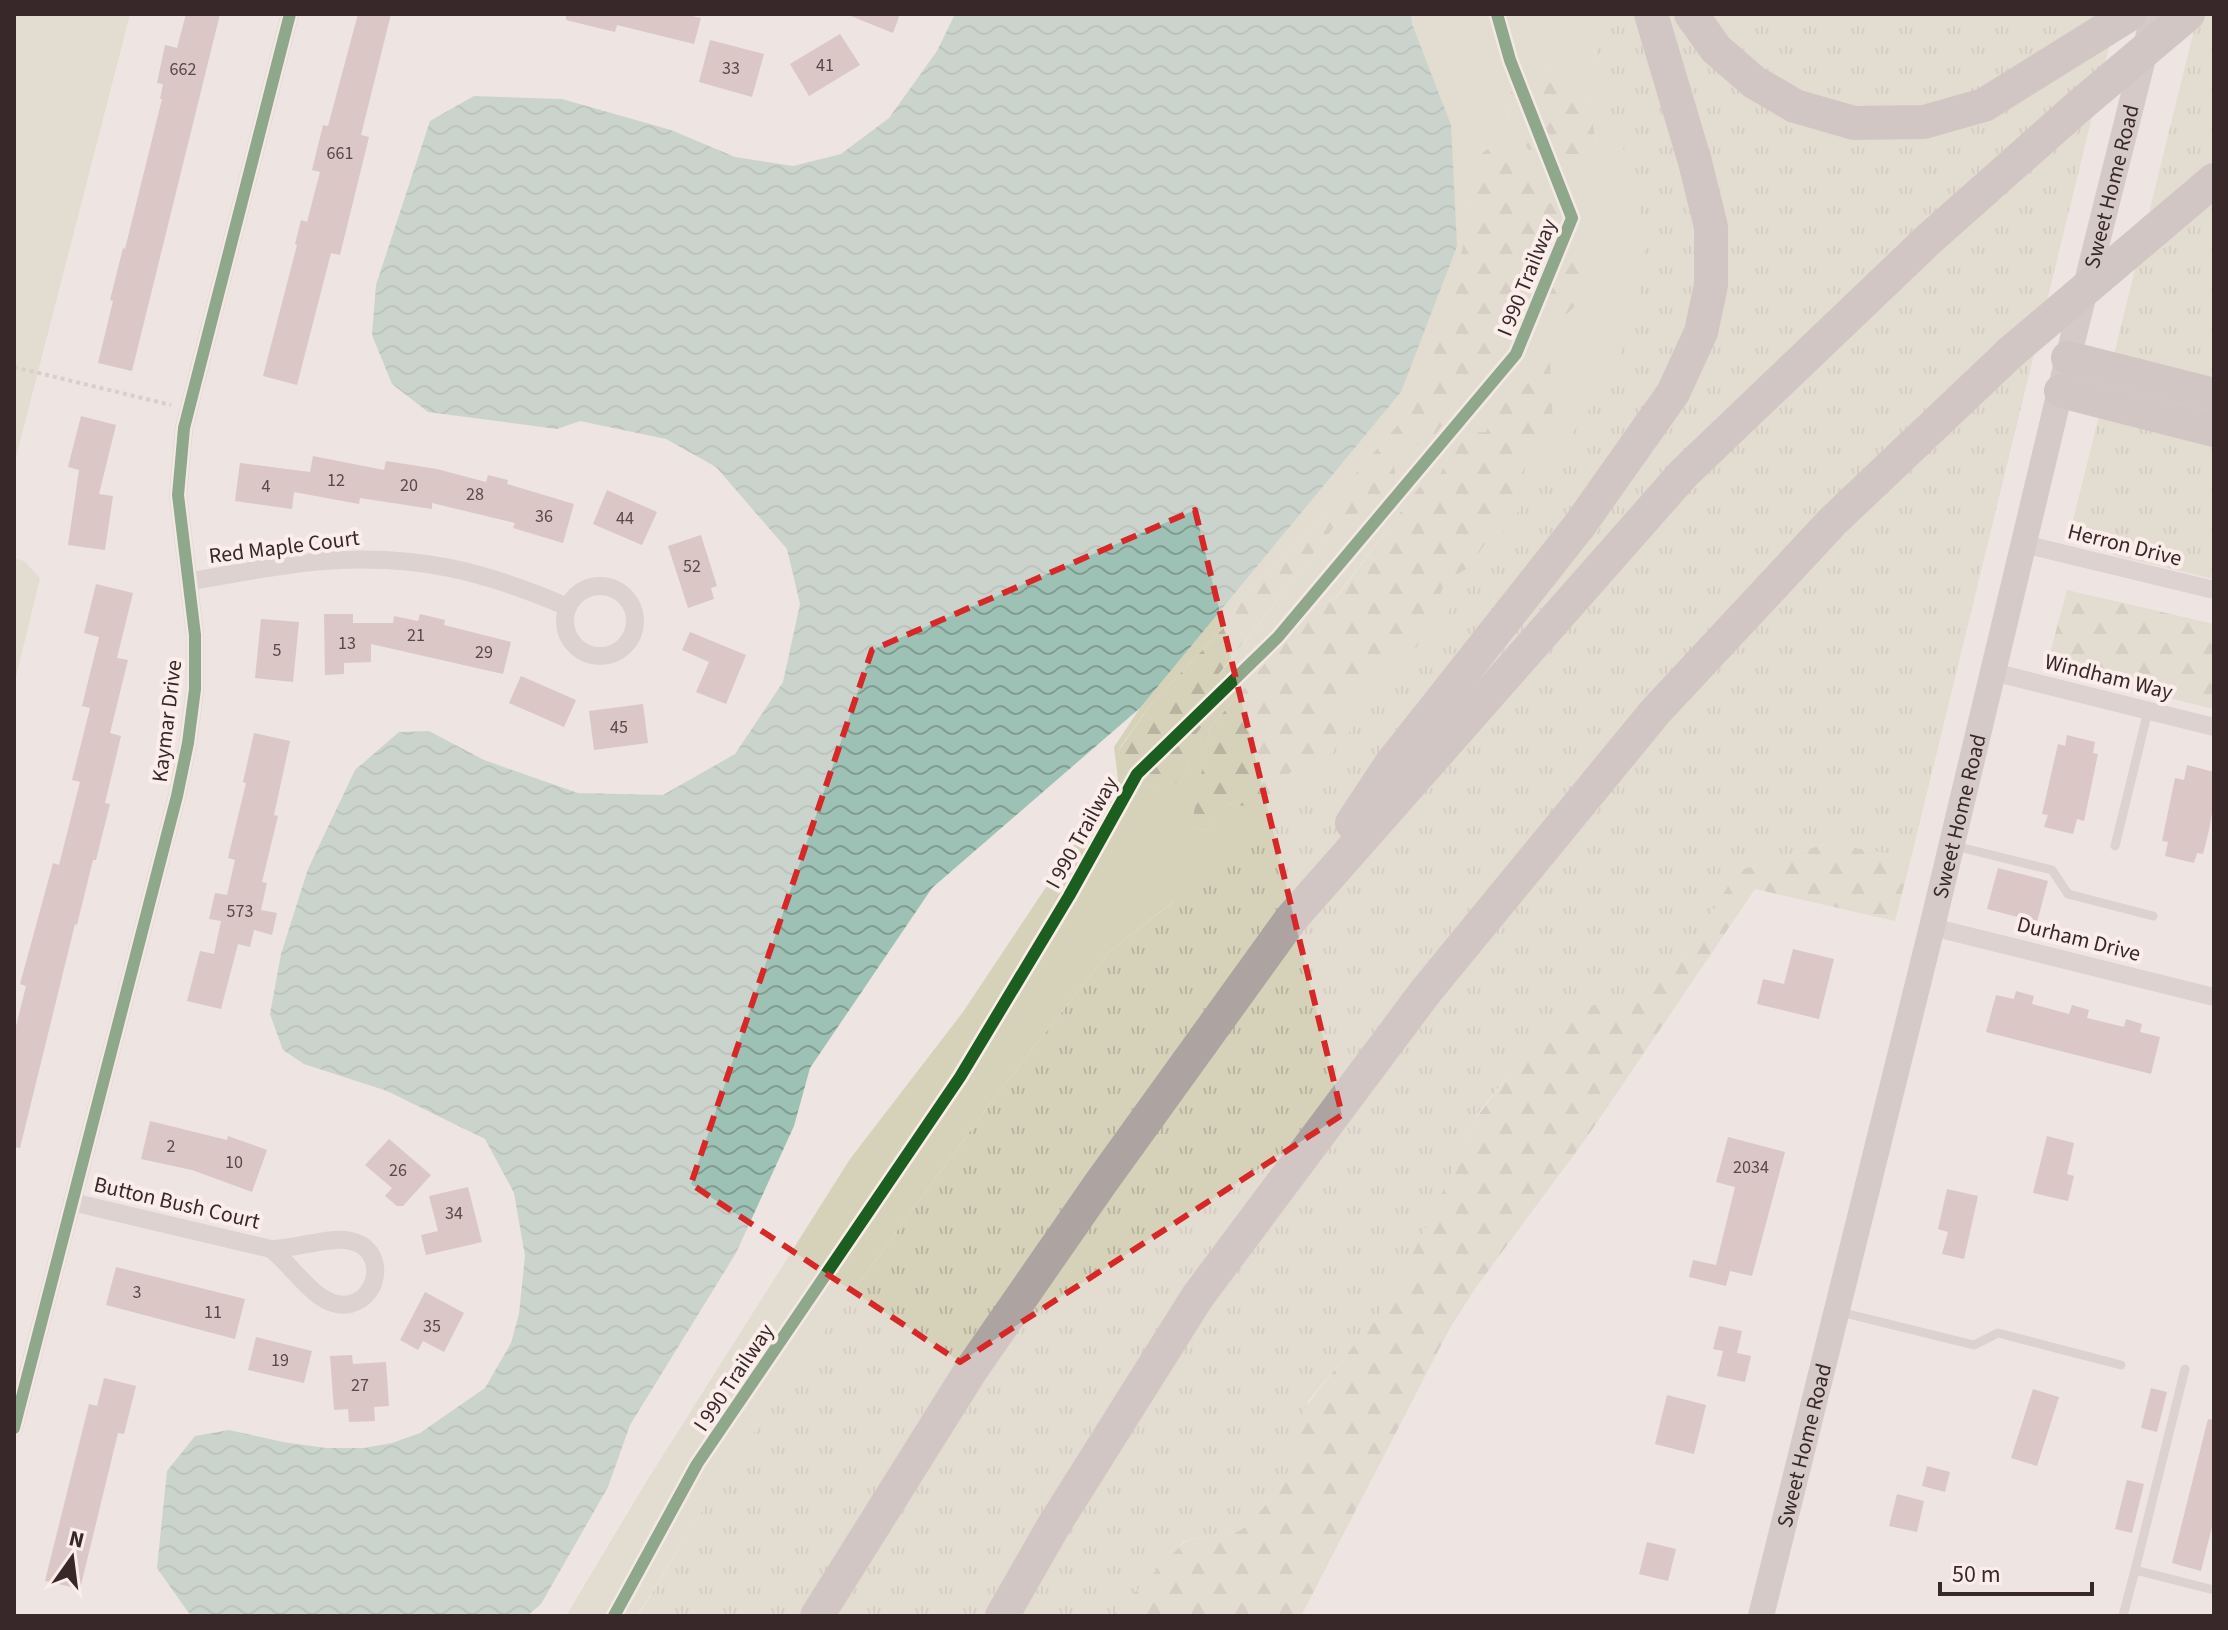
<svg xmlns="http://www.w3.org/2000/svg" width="2228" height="1630" font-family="'Source Sans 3',sans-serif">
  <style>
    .grass { fill: url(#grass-tufts) }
    .forest { fill: url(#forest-firs) }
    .green { fill: #d6d2ba; fill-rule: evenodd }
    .water { fill: url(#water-waves) }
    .building { fill: #c2a4a5 }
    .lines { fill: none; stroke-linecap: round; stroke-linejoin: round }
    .path { stroke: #c0b4b3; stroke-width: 4; stroke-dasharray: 4 4; stroke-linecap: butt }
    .service { stroke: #c7bcbb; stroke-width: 9 }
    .minor { stroke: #c7bcbb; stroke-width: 18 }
    .secondary { stroke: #b8acab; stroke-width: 26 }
    .motorway { stroke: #ada3a0; stroke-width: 34 }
    .motorway-bridge { stroke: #ada3a0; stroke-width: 34 }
    .cycleway-casing { stroke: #fbede9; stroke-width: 17 }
    .cycleway { stroke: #1b5e20; stroke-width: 12 }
    .marked { fill: none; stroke: #d62828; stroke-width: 6; stroke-dasharray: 16 10; stroke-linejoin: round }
    .labels { text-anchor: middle; stroke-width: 8; stroke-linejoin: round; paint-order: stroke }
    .number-label { font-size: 18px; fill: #5b4748 }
    .street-label { font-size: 22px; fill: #392829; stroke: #fbede9 }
  </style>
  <defs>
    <pattern id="grass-tufts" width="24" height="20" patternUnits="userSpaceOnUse" patternTransform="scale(2)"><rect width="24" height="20" fill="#d6d2ba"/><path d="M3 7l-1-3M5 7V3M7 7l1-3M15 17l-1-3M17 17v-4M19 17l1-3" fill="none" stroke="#b8b4a0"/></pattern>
    <pattern id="forest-firs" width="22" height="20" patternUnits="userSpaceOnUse" patternTransform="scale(2)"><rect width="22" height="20" fill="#d6d2ba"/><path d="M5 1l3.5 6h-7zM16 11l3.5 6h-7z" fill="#b8b4a0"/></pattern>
    <pattern id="water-waves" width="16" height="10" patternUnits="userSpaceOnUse" patternTransform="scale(2)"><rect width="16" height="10" fill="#9dc1b4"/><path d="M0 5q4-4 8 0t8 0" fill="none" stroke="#819d92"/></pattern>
  </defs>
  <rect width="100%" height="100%" fill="#eee4e1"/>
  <g class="grass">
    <polygon points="1588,14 2117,14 1911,858 1828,843 1737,871 1685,957 1621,1002 1575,1008 1525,1055 1478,1113 1428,1225 1386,1308 1308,1401 1288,1477 1245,1530 1184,1541 1115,1616 638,1616 700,1513 801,1362 996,1096 1108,953 1174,901 1633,177 1605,101"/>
    <polygon points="2198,14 2214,14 2214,579 2117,556 2070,533"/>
  </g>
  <g class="forest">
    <polygon points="1545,68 1588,93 1597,148 1568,163 1537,146 1529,151 1510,121 1505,105 1512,90 1535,85"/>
    <polygon points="1498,141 1533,170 1546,203 1561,203 1566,224 1549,225 1538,276 1515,251 1513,263 1522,283 1505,343 1435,435 1393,457 1397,484 1377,506 1339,521 1219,674 1225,697 1187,747 1189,765 1179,784 1144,786 1123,775 1119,750 1151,704 1230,621 1238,601 1330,509 1343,481 1355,474 1415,405 1468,221 1472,178 1482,153"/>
    <polygon points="1584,250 1591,260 1582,282 1579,303 1561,319 1553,315 1547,289 1564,279 1564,253"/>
    <polygon points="1551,357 1553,428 1528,452 1522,487 1470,567 1446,581 1417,647 1368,678 1341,731 1285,777 1272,810 1227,804 1208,830 1190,828 1210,728 1312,608 1337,597 1419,487 1437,481 1458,433 1486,432 1499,397 1519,393"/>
    <polygon points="2067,590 2214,624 2214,709 2046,668"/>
    <polygon points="1828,843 1911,858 1895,921 1755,889 1587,1137 1474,1290 1450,1328 1301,1616 1116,1616 1115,1613 1181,1545 1186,1541 1239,1531 1250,1524 1285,1481 1306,1406 1390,1300 1432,1215 1476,1118 1522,1058 1575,1008 1622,1001 1685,957 1737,871"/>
  </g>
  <g class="green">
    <polygon points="14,14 130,14 14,465"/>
    <path d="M1411 14H1588L1605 101 1635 180 1644 257 1637 319 1592 405 1421 650 1261 832 1108 953 996 1096 801 1362 700 1513 637 1616H566L648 1479 850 1159 963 1012 1118 779 1114 747 1140 708 1401 392ZM1545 68 1588 93 1597 147 1568 163 1537 146 1529 151 1510 121 1505 106 1512 90 1535 85ZM1498 141 1533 170 1546 203H1561L1566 224 1549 225 1538 275 1515 250 1513 263 1522 284 1505 342 1435 435 1393 457 1397 484 1377 506 1339 521 1219 675 1225 697 1186 747 1189 765 1179 783 1144 786 1124 775 1119 749 1151 704 1230 621 1238 601 1330 509 1343 481 1355 474 1415 405 1449 312 1468 221 1472 178 1482 153ZM1584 250 1591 260 1582 282 1571 293 1579 303 1561 319 1553 315 1547 289 1564 280V254ZM1550 359 1553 428 1528 452 1522 487 1470 567 1446 581 1417 647 1368 678 1341 702V731L1285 777 1272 809 1226 804 1208 830 1191 828 1210 728 1312 608 1336 597 1419 487 1437 482 1458 433 1486 432 1499 397 1519 393Z"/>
    <polygon points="14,558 24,561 40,578 14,685"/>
  </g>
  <polygon class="water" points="955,14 1411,14 1412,24 1451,125 1457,246 1401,392 1140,708 932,888 810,1068 794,1126 736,1253 630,1425 608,1487 541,1604 527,1616 193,1616 188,1612 157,1568 167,1471 195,1436 229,1430 283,1442 326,1448 364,1448 392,1443 420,1433 485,1388 511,1343 519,1314 525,1256 514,1193 485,1139 387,1091 304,1064 283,1050 270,1014 281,954 308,869 355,770 399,732 429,731 484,760 578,793 663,795 735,754 783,682 800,604 787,549 716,467 666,439 580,421 557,429 428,412 392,384 372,335 376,285 430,121 474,96 562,99 671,130 735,157 793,166 841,154 889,118 937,51"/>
  <g class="building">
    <polygon points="186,14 220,14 132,371 98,363 113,301 110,300 123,248 125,249 162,99 160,99 163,84 157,83 165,45 177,48"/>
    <polygon points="358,14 391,14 361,135 369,137 340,255 331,253 297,385 263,376 297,245 295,244 301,220 307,222 320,172 312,170 323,125 328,126"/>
    <polygon points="566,14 684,14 701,18 694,44 617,25 615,32 566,20"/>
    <polygon points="846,14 900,14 893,33"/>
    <polygon points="840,34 860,65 809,96 790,64"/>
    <polygon points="710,40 764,54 752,97 699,82"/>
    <polygon points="81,416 116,425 99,494 113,496 105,550 68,545 79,470 68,467"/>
    <polygon points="313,456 384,470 386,461 437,469 486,482 488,475 508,480 507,484 574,504 563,543 513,528 515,523 432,503 432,509 360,498 359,504 294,492 292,509 235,501 240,463 310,472"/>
    <polygon points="607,490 657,512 642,545 593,524"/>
    <polygon points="701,535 717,586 711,588 714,599 688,608 668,546"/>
    <polygon points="96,584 133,593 117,658 128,660 110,733 121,736 105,803 110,804 96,860 93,860 77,925 75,924 20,1148 14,1147 14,1034 26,986 20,984 53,863 59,865 80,782 72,780 90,708 82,706 99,637 84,633"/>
    <polygon points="324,614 353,614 353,623 393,623 394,616 418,621 420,614 445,620 444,625 511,642 503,674 371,644 371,662 344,663 344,674 325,675"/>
    <polygon points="261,619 299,622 293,682 255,678"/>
    <polygon points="690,632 746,655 726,704 696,692 709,662 682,650"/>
    <polygon points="521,676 576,700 564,727 509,703"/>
    <polygon points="643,704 648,743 594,750 589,711"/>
    <polygon points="254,733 290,741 274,815 278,816 262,882 267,883 261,910 277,913 272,935 254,930 250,947 238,944 221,1009 187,1001 200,951 214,954 221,921 209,919 215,893 227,895 235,860 228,858 246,783 243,782"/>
    <polygon points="2067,735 2095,742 2093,753 2098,754 2084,821 2077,819 2073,834 2044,827 2048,815 2042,814 2058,744 2065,746"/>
    <polygon points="2187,765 2214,772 2214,801 2209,830 2203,854 2197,853 2194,863 2165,856 2168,842 2162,841 2175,778 2184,780"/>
    <polygon points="1998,868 2048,881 2037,922 1987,909"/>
    <polygon points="1793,949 1834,959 1819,1019 1757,1004 1763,979 1784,984"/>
    <polygon points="2016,991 2034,996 2032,1004 2069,1014 2072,1005 2089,1010 2087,1018 2124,1027 2126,1019 2142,1024 2140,1032 2160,1037 2151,1074 1986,1032 1996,995 2014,999"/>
    <polygon points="150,1121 227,1140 228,1136 267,1150 252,1192 192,1170 141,1159"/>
    <polygon points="2047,1136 2074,1143 2067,1174 2074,1176 2068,1201 2033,1193"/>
    <polygon points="1728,1137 1785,1152 1752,1276 1730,1271 1726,1286 1689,1277 1693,1260 1716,1265 1735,1187 1716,1182"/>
    <polygon points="389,1139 431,1175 403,1206 397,1206 385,1196 392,1188 365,1165"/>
    <polygon points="468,1187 482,1242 426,1255 421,1235 438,1231 429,1196"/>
    <polygon points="1947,1189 1978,1196 1964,1259 1942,1254 1948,1232 1938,1229"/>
    <polygon points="116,1267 245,1299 235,1339 106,1305"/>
    <polygon points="425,1292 464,1313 444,1352 423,1341 418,1350 400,1340"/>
    <polygon points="1719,1326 1742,1331 1737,1353 1751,1356 1745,1382 1717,1376 1723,1351 1713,1349"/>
    <polygon points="256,1337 312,1351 304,1383 248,1370"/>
    <polygon points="352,1355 353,1364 386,1362 389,1406 374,1407 375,1421 349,1422 348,1409 334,1410 330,1356"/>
    <polygon points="104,1378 136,1386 124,1434 118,1433 80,1589 45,1581 89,1404 97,1406"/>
    <polygon points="2151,1388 2167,1392 2157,1432 2141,1428"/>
    <polygon points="2033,1389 2059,1397 2037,1466 2011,1458"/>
    <polygon points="1667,1395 1706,1405 1694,1454 1655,1444"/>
    <polygon points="2208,1419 2214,1420 2214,1519 2201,1571 2172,1563"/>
    <polygon points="1927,1466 1950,1472 1945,1492 1922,1486"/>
    <polygon points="2127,1480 2144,1484 2132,1533 2115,1529"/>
    <polygon points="1897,1494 1924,1501 1917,1532 1889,1526"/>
    <polygon points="1647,1542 1676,1549 1668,1581 1639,1574"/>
  </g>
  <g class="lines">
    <polyline class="path" points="14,367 171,405"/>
    <g class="service">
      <polyline points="1955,846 2052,870 2068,894 2153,916"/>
      <polyline points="2115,846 2148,711"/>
      <polyline points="1840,1312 1974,1345 1998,1333 2121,1365"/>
      <polyline points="2135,1570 2185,1369"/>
      <polyline points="2123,1616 2135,1570 2214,1590"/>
    </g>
    <g class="minor">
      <polyline points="2024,544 2214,590"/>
      <path d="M191 581C235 574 280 564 324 561 417 554 484 571 568 607"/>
      <circle cx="600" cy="621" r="35"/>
      <polyline points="1993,672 2214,727"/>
      <polyline points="1932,927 2214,997"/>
      <path d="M72 1202 271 1249C294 1266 318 1311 350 1304 382 1296 385 1248 351 1241 329 1236 296 1249 271 1249"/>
      <polyline points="14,1428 177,796 188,743 195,689 195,635 178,495 184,428 290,14"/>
    </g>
    <path class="secondary" id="s1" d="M1761 1616 1932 927 2068 358 2154 14"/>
    <g class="motorway">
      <polyline points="1691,14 1716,49 1754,82 1795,106 1854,123 1924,122 1984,105 2130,14"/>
      <polyline points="2155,230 2214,180"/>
      <polyline points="2068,358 2214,395"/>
      <polyline points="2061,391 2214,430"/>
      <polyline points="1352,823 1391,764 1579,526 1673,393 1701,332 1711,285 1711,227 1695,162 1651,14"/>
      <polyline points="817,1616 971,1370 1100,1184 1291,919 1684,473 1929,239 2079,106"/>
      <polyline points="1002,1616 1054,1525 1198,1296 1426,991 1655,712 1833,521 2011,352"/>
    </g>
    <g class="motorway-bridge">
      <polyline points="2079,106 2188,14"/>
      <polyline points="2011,352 2155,230"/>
    </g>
    <g class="cycleway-casing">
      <g id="cycleway">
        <polyline points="14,1428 177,796 188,743 195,689 195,635 178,495 184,428 290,14"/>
        <polyline points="614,1616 697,1464 960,1077 1069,896 1137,774 1278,637 1516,354 1572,218 1510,60 1497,14"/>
      </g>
    </g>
    <use href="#cycleway" class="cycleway"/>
  </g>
  <path d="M0 0H2228V1630H0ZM1195 510 1342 1115 960 1362 691 1184 872 650Z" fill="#eee4e1" fill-opacity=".55" fill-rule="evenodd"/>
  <path class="marked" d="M1195 510 1342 1115 960 1362 691 1184 872 650Z"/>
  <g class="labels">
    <g class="number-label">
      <text x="825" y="71">41</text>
      <text x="731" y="74">33</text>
      <text x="183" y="75">662</text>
      <text x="340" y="159">661</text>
      <text x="336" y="486">12</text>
      <text x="409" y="491">20</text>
      <text x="266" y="492">4</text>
      <text x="475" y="500">28</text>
      <text x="544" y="522">36</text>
      <text x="625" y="524">44</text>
      <text x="692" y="572">52</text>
      <text x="416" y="641">21</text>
      <text x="347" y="649">13</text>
      <text x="277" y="656">5</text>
      <text x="484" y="658">29</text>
      <text x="619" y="733">45</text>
      <text x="240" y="917">573</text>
      <text x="171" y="1152">2</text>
      <text x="234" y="1168">10</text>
      <text x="1751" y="1173">2034</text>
      <text x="398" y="1176">26</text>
      <text x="454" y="1219">34</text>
      <text x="137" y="1298">3</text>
      <text x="213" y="1318">11</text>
      <text x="432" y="1332">35</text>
      <text x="280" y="1366">19</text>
      <text x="360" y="1391">27</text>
    </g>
    <g class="street-label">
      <text dy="8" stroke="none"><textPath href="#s1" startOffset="1472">Sweet Home Road</textPath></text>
      <text transform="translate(1526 277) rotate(-68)" y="8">I 990 Trailway</text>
      <text transform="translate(2125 544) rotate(14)" y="8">Herron Drive</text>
      <text transform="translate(284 546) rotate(-7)" y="8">Red Maple Court</text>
      <text transform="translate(2109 676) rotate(14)" y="8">Windham Way</text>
      <text transform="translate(166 721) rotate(-83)" y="8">Kaymar Drive</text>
      <text dy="8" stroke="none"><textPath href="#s1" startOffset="824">Sweet Home Road</textPath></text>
      <text transform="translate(1081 832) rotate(-61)" y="8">I 990 Trailway</text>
      <text transform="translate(2079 938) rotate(14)" y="8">Durham Drive</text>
      <text transform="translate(177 1202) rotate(13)" y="8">Button Bush Court</text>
      <text transform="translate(733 1377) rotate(-56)" y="8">I 990 Trailway</text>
      <text dy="8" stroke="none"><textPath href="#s1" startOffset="176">Sweet Home Road</textPath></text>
    </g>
  </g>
  <rect width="2228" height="1630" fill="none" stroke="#392829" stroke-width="32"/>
  <g transform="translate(72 1558) rotate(14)" stroke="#fbede9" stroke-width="6" paint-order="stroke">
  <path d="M0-6L14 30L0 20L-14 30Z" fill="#392829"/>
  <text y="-12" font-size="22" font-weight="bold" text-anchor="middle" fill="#392829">N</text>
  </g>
  <path d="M1940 1582v12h152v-12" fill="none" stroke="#392829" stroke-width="4"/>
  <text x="1952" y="1582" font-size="24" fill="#392829" stroke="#fbede9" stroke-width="6" paint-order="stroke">50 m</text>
</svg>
